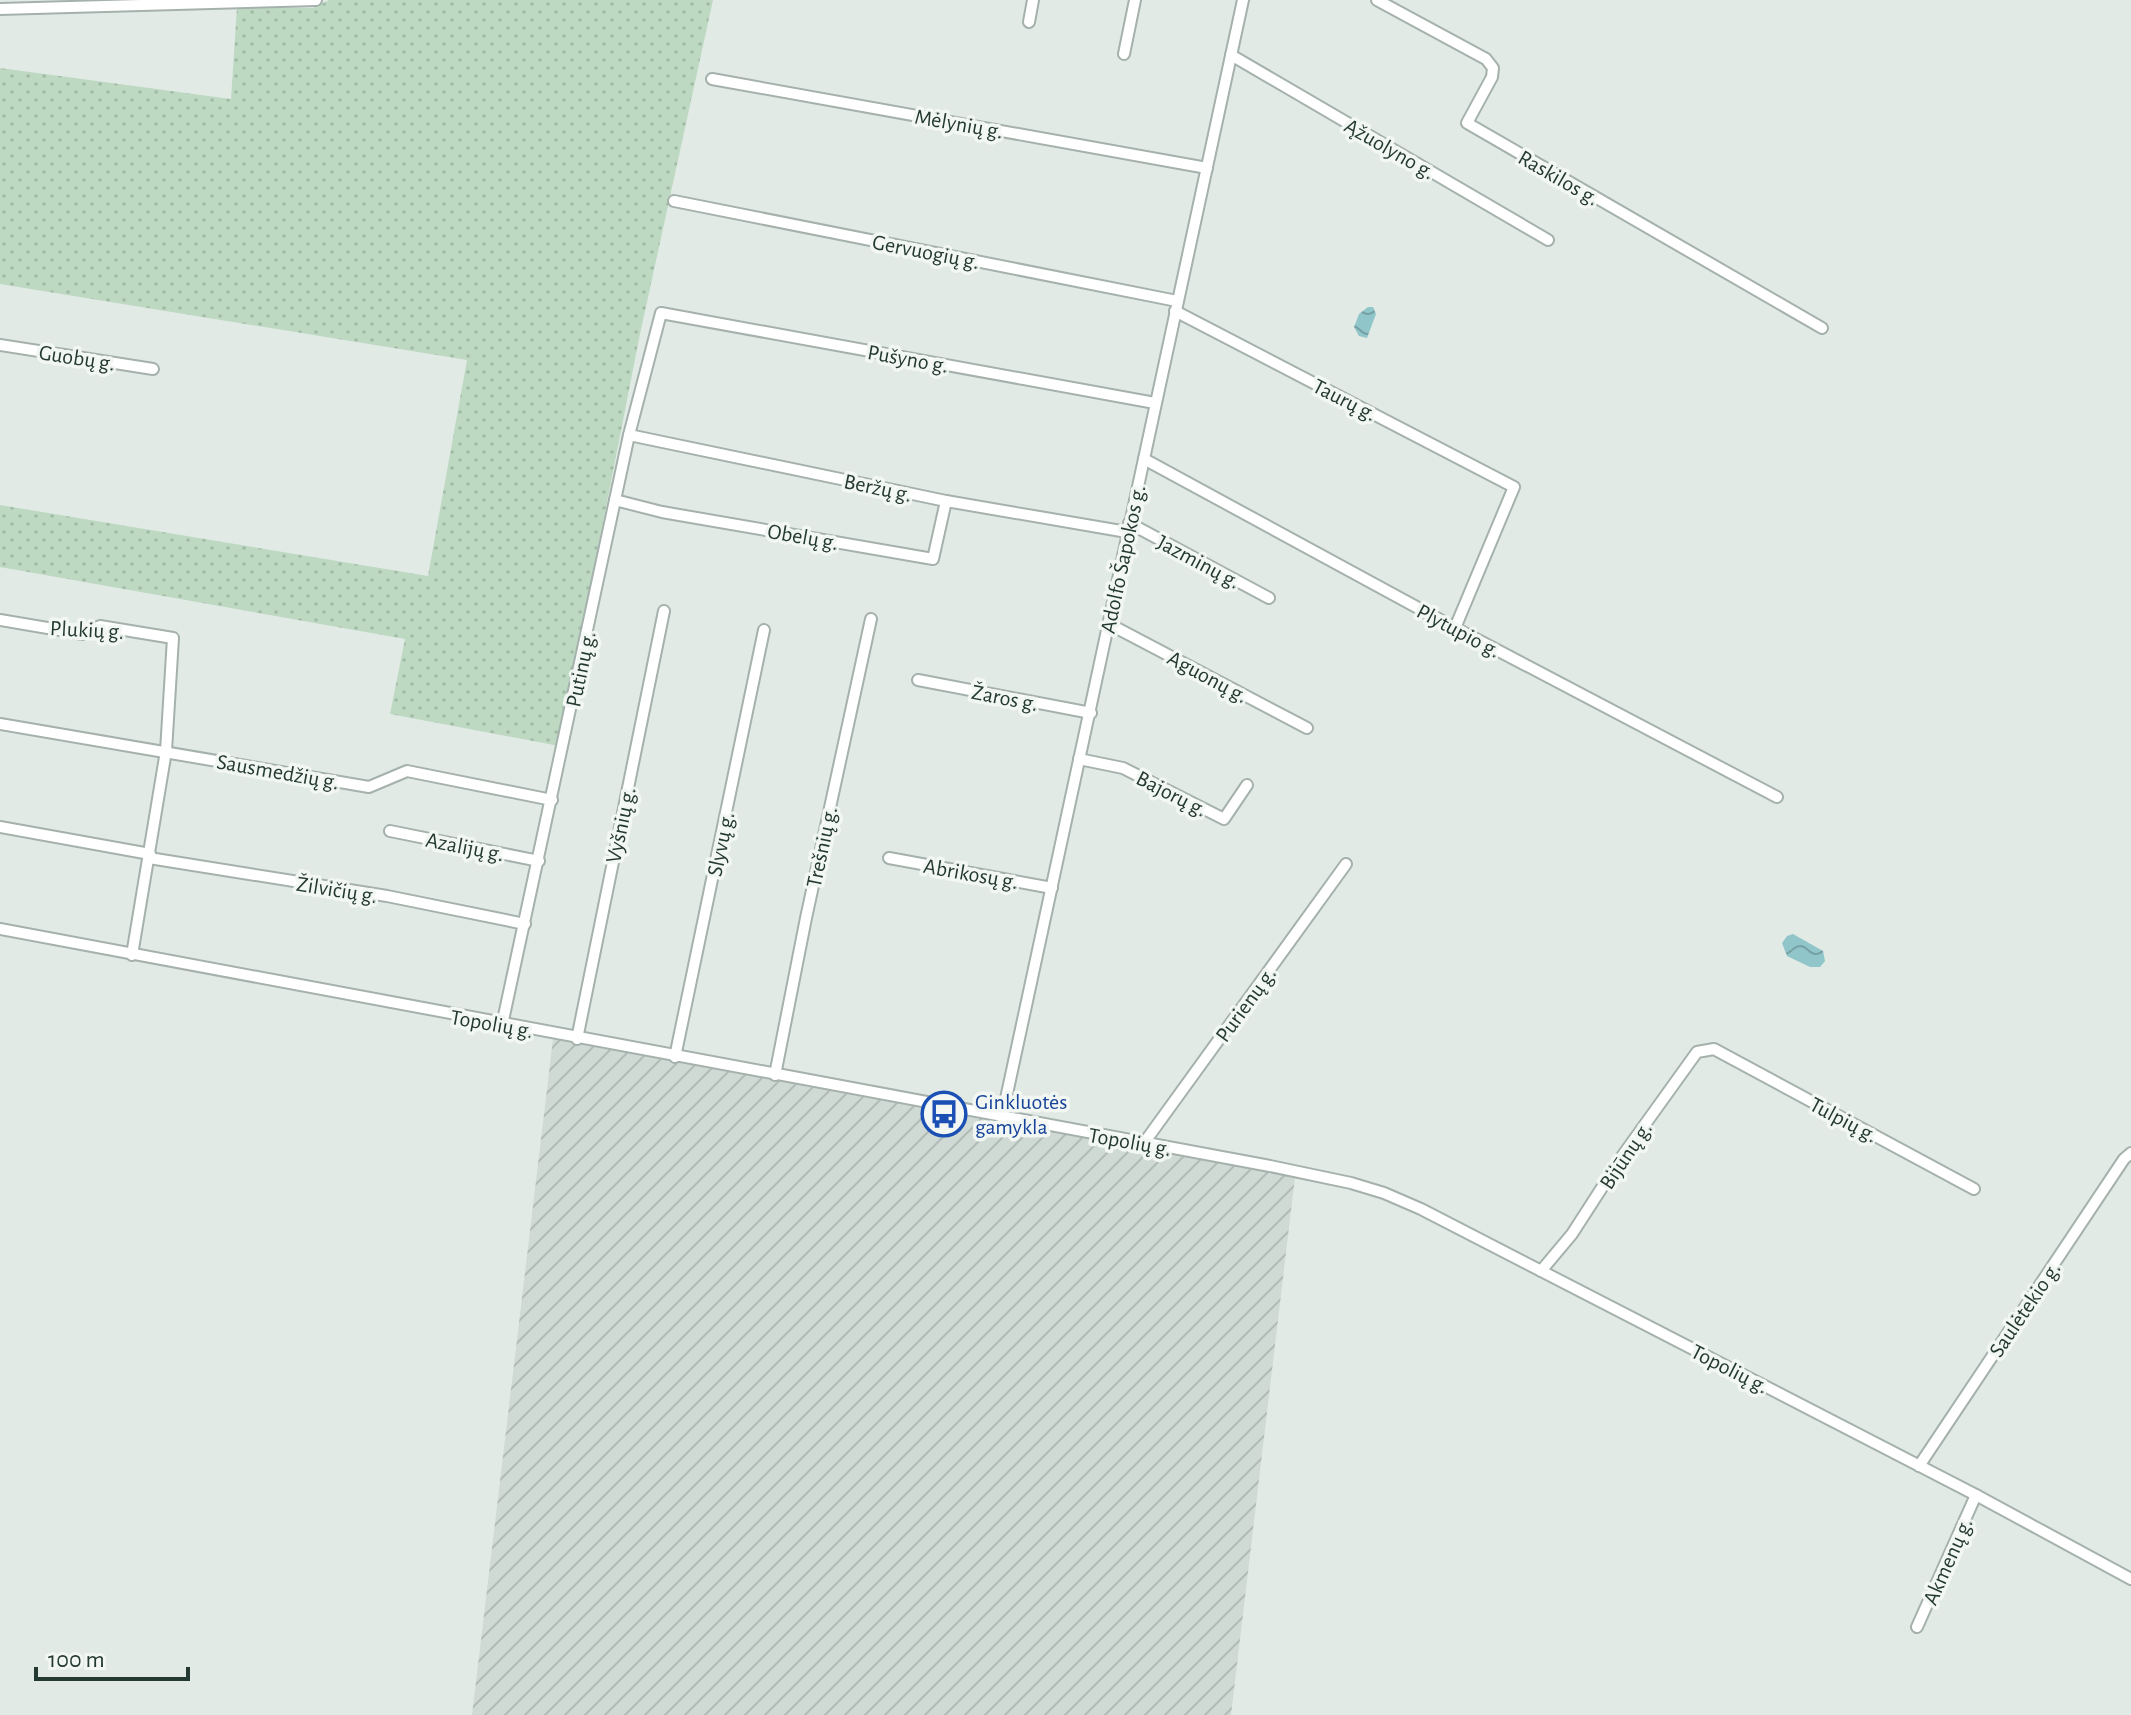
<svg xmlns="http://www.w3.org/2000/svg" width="2131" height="1715" font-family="'Alegreya Sans',sans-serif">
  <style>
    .industrial { fill: url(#industrial-furrows) }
    .grass { fill: url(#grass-dots) }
    .water { fill: url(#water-waves) }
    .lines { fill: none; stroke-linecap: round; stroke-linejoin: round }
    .minor-casing { stroke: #a5b1ac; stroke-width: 14 }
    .minor { stroke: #fff; stroke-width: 10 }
    .labels { text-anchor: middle; stroke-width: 7; stroke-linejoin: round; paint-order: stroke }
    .street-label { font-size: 22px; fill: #243931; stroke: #f2f7f4 }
    .transit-label { font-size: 22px; fill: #164399; stroke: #f2f7f4; text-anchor: start }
  </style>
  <defs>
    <pattern id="industrial-furrows" width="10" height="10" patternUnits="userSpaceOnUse" patternTransform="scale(2)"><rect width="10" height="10" fill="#d0dad5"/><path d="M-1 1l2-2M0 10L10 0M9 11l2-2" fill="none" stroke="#b2bcb7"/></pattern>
    <pattern id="grass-dots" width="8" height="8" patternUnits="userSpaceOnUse" patternTransform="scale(2)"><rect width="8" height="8" fill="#bdd9c2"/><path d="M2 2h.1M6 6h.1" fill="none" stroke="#a2bba7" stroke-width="1.8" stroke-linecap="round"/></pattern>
    <pattern id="water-waves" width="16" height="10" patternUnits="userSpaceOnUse" patternTransform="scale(2)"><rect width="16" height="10" fill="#90c5c9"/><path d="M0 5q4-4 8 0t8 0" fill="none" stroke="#75a1a4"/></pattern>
  </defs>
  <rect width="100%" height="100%" fill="#e2eae6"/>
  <polygon class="industrial" points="553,1039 1295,1177 1231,1715 472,1715"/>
  <polygon class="grass" points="329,0 713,0 640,334 559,746 390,714 405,639 0,567 0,505 428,576 467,360 0,284 0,68 231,99 237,7 313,8"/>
  <g class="water">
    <polygon points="1368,307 1373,307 1376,314 1367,338 1359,336 1354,327 1359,314"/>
    <polygon points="1793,934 1823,951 1825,961 1820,967 1810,967 1787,956 1782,943 1787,936"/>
  </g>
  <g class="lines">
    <g class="minor-casing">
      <g id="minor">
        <polyline points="1377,0 1486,59 1493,68 1492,77 1467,123 1822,328"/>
        <polyline points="0,9 316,0"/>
        <polyline points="1029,22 1033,0"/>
        <polyline points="1124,54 1135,0"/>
        <polyline points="1231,55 1548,240"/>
        <polyline points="712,79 1207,168"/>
        <polyline points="674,201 1177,301"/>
        <polyline points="1175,311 1514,487 1455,628"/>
        <polyline points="0,345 153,369"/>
        <polyline points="629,435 946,501 1127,532"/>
        <polyline points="1144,459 1455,628 1777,797"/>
        <polyline points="615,500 662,512 933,559 946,501"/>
        <polyline points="1129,523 1269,598"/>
        <polyline points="0,620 83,634 100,626 173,638 166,751 132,955"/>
        <polyline points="1109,624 1307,728"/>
        <polyline points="918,680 1091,713"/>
        <polyline points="0,724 369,787 407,771 552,800"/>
        <polyline points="1079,759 1123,768 1224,819 1247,785"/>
        <polyline points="0,827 150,854"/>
        <polyline points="390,831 539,861"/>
        <polyline points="149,858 387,896 525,924"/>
        <polyline points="889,858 1052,888"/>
        <polyline points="0,929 1270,1166 1351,1183 1384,1193 1421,1209 1976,1495 2131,1579"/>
        <polyline points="502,1025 629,435 661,313 1155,403"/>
        <polyline points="577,1039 664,611"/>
        <polyline points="675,1057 764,630"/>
        <polyline points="775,1075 806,918 871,619"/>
        <polyline points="1002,1117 1243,0"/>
        <polyline points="1144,1143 1346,864"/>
        <polyline points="1541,1271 1572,1234 1623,1155 1697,1052 1714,1049 1974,1189"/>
        <polyline points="1919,1466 2124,1159 2131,1153"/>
        <polyline points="1917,1627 1976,1495"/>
      </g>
    </g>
    <use href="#minor" class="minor"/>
  </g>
  <defs>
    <g id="bus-ring" transform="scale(2.3)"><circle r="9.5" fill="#f2f7f4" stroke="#1a4fb4" stroke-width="1.5"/><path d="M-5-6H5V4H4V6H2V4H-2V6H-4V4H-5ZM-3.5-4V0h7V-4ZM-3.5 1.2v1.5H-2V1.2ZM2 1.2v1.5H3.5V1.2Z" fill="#1a4fb4"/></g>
  </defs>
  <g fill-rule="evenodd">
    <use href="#bus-ring" x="944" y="1114"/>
  </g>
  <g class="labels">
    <g class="street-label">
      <text transform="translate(959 123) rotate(10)" y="8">Mėlynių g.</text>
      <text transform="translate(1390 148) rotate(30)" y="8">Ąžuolyno g.</text>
      <text transform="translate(1559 177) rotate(30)" y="8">Raskilos g.</text>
      <text transform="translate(926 251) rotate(11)" y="8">Gervuogių g.</text>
      <text transform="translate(77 357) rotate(9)" y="8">Guobų g.</text>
      <text transform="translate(908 358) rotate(10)" y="8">Pušyno g.</text>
      <text transform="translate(1345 399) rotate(27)" y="8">Taurų g.</text>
      <text transform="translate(878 487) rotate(12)" y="8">Beržų g.</text>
      <text transform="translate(803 536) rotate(10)" y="8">Obelų g.</text>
      <text transform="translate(1122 559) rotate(-78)" y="8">Adolfo Šapokos g.</text>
      <text transform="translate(1199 561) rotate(28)" y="8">Jazminų g.</text>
      <text transform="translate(87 629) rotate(3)" y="8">Plukių g.</text>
      <text transform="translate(1459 630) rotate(28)" y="8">Plytupio g.</text>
      <text transform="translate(580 669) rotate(-78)" y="8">Putinų g.</text>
      <text transform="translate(1208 676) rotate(28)" y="8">Aguonų g.</text>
      <text transform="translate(1005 697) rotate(11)" y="8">Žaros g.</text>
      <text transform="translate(278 771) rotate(10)" y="8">Sausmedžių g.</text>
      <text transform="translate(1172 793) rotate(27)" y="8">Bajorų g.</text>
      <text transform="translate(620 825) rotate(-78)" y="8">Vyšnių g.</text>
      <text transform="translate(720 844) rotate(-78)" y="8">Slyvų g.</text>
      <text transform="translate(465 846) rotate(11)" y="8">Azalijų g.</text>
      <text transform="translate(821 847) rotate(-78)" y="8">Trešnių g.</text>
      <text transform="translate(971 873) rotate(10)" y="8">Abrikosų g.</text>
      <text transform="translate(337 889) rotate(9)" y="8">Žilvičių g.</text>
      <text transform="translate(1245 1004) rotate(-54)" y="8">Purienų g.</text>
      <text transform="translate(492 1023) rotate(10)" y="8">Topolių g.</text>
      <text transform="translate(1844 1119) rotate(28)" y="8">Tulpių g.</text>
      <text transform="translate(1130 1141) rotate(10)" y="8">Topolių g.</text>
      <text transform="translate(1625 1155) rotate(-56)" y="8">Bijūnų g.</text>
      <text transform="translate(2024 1309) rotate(-56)" y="8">Saulėtekio g.</text>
      <text transform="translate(1730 1368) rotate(27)" y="8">Topolių g.</text>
      <text transform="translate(1947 1561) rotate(-66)" y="8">Akmenų g.</text>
    </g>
    <g class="transit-label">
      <text x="975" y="1109">Ginkluotės<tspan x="975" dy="25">gamykla</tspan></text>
    </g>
  </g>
  <path d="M36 1667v12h152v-12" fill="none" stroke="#243931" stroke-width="4"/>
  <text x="48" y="1667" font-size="24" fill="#243931" stroke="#f2f7f4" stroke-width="6" paint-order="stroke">100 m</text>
</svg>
